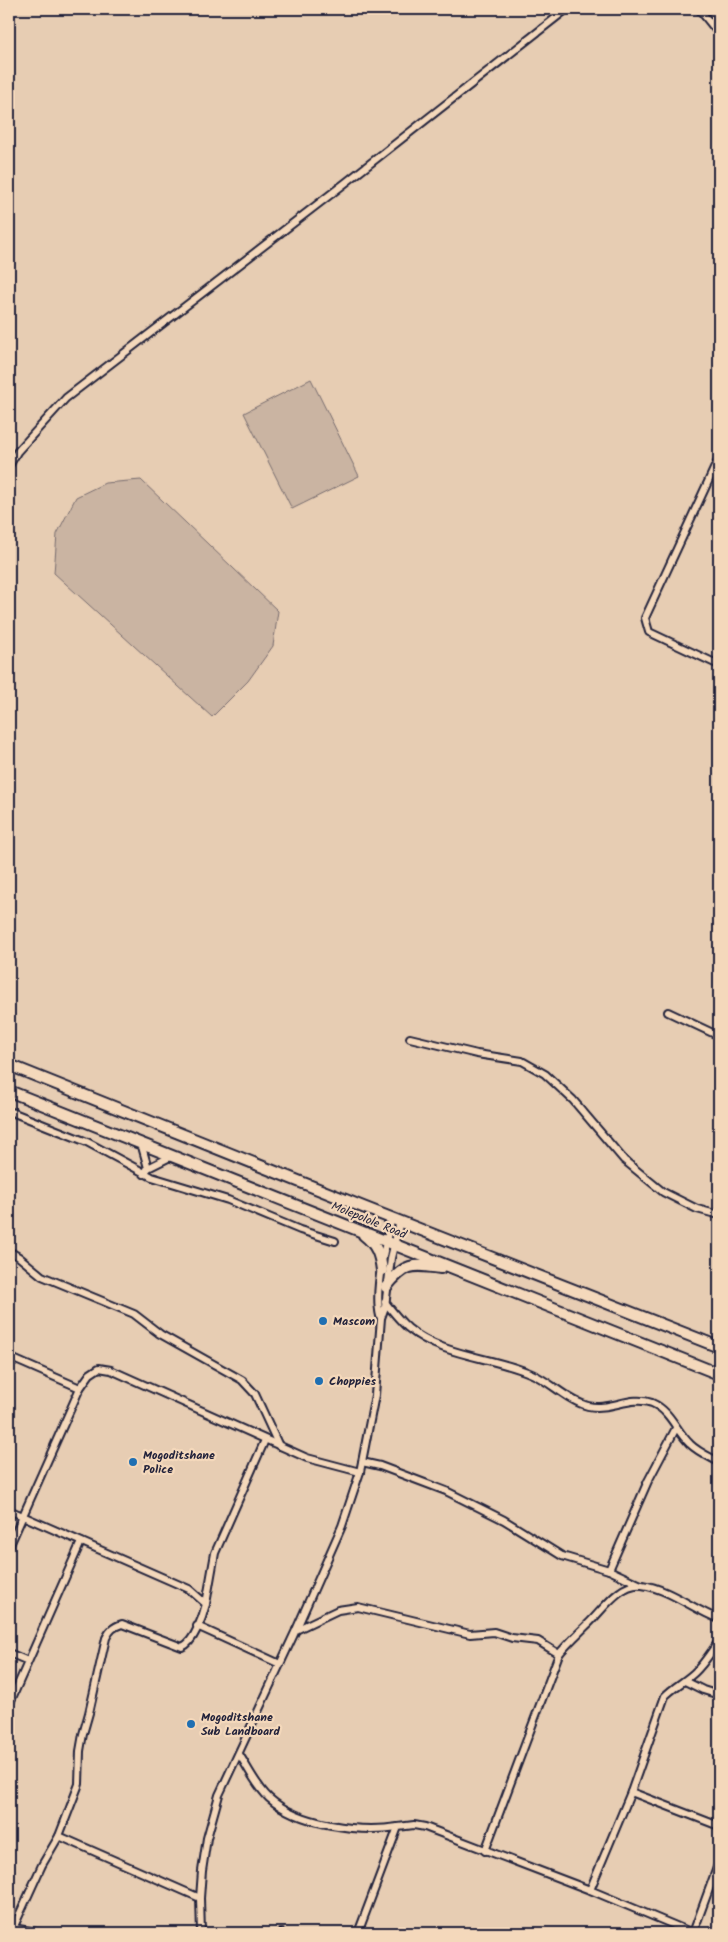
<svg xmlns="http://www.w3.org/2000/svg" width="728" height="1942" font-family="Kalam,sans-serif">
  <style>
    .green { fill: #cab4a2; stroke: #766b6e }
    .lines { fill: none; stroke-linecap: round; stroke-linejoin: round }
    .minor-casing { stroke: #22223b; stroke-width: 10 }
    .primary-casing { stroke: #22223b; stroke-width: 14 }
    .minor { stroke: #f4d8bb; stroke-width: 6 }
    .primary { stroke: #f4d8bb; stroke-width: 10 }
    .poi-dot { fill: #1f6fb2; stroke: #f4d8bb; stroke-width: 2 }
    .labels { text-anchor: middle; stroke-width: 4.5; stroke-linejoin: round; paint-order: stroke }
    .street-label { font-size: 12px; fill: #22223b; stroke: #f4d8bb }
    .poi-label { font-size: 12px; font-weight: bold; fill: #22223b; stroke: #f4d8bb; text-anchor: start }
  </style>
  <rect width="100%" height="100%" fill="#e7cdb3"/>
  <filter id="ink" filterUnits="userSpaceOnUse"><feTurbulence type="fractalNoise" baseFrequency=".02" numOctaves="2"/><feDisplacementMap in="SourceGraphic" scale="10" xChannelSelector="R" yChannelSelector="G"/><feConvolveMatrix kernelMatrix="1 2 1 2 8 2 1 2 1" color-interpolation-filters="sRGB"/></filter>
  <g filter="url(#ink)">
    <g class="green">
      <polygon points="311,379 359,476 292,509 244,413"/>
      <polygon points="141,480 278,611 273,646 248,681 212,717 54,573 57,534 76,497 105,483"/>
    </g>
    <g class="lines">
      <g class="minor-casing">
        <g id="minor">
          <polyline points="699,9 719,34"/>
          <polyline points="719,458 645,618 649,632 719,665"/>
          <polyline points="9,466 17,452 66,398 344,184 567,9"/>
          <polyline points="668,1012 719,1036"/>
          <polyline points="410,1038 477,1054 522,1061 545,1074 573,1100 624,1160 663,1192 697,1209 719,1215"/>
          <polyline points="9,1111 87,1142 152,1177 228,1200 300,1230 335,1241"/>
          <polyline points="141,1143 148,1168"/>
          <polyline points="144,1174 148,1168 172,1156"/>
          <polyline points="9,1251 19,1257 42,1276 134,1314 160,1334 242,1380 255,1394 279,1446"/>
          <path d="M385 1302C392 1311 399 1320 408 1328 443 1357 491 1356 532 1374 551 1382 568 1401 588 1406 610 1411 631 1395 652 1403 671 1411 676 1431 690 1444 698 1452 710 1457 719 1462"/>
          <path d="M380 1316C374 1291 385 1244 392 1218"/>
          <polyline points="9,1357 80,1388"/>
          <polyline points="362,1462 380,1466 446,1491 504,1520 562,1556 609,1570"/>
          <path d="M9 1510 189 1589 206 1604C203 1616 194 1643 182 1647L122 1624C113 1627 110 1630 106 1638L89 1713 83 1734 80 1751 79 1784 59 1836 42 1865 11 1933"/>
          <polyline points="9,1547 80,1388 90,1374 99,1368 111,1370 307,1458 360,1472"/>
          <polyline points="641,1585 609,1570 648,1481 676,1428"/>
          <polyline points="206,1604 215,1553 265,1440"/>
          <polyline points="197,1626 280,1664"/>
          <polyline points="296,1630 338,1610 358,1607 470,1634 494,1632 512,1638 538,1641 559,1654"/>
          <polyline points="9,1653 28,1661"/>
          <polyline points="685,1681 703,1690 719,1695"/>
          <polyline points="9,1705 81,1542"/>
          <path d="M239 1754C248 1768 257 1787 269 1798 299 1825 360 1833 398 1827"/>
          <polyline points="631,1792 719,1826"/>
          <polyline points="59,1836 200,1898"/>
          <path d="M485 1851 559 1654C568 1643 578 1634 588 1624 602 1611 620 1582 642 1585 670 1589 694 1610 719 1619"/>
          <path d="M590 1890 631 1792 665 1696C674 1687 684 1682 694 1673 704 1664 711 1652 719 1641"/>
          <polyline points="13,1928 42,1933"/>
          <polyline points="201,1933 200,1898 202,1871 207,1838 219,1795 296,1630 342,1526 360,1472 375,1395 381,1318 385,1307 391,1258 400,1221"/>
          <polyline points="281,1933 282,1933"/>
          <polyline points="358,1933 398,1827 414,1825 425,1827 590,1890 693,1933"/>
          <polyline points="693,1933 719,1862"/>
        </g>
      </g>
      <g class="primary-casing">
        <g id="primary">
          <polyline points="9,1065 363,1207 719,1347"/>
          <polyline points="9,1091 719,1374"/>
          <path d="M364 1235C377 1245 380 1255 382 1270"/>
          <path d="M386 1287C405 1263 412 1264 441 1268"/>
        </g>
      </g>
      <use href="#minor" class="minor"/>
      <use href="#primary" class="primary"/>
    </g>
  </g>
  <g class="poi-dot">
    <circle cx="323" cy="1321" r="5"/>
    <circle cx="319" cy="1381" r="5"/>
    <circle cx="133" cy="1462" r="5"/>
    <circle cx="191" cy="1724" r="5"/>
  </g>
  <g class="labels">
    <g class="street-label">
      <text transform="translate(369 1220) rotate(22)" y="4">Molepolole Road</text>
    </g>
    <g class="poi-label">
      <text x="333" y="1325">Mascom</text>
      <text x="329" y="1385">Choppies</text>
      <text x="143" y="1459">Mogoditshane<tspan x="143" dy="14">Police</tspan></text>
      <text x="201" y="1721">Mogoditshane<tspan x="201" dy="14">Sub Landboard</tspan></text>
    </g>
  </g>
  <rect width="728" height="1942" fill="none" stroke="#f4d8bb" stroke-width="30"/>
  <rect x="15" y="15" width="698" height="1912" fill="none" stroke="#22223b" stroke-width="2" filter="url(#ink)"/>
</svg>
